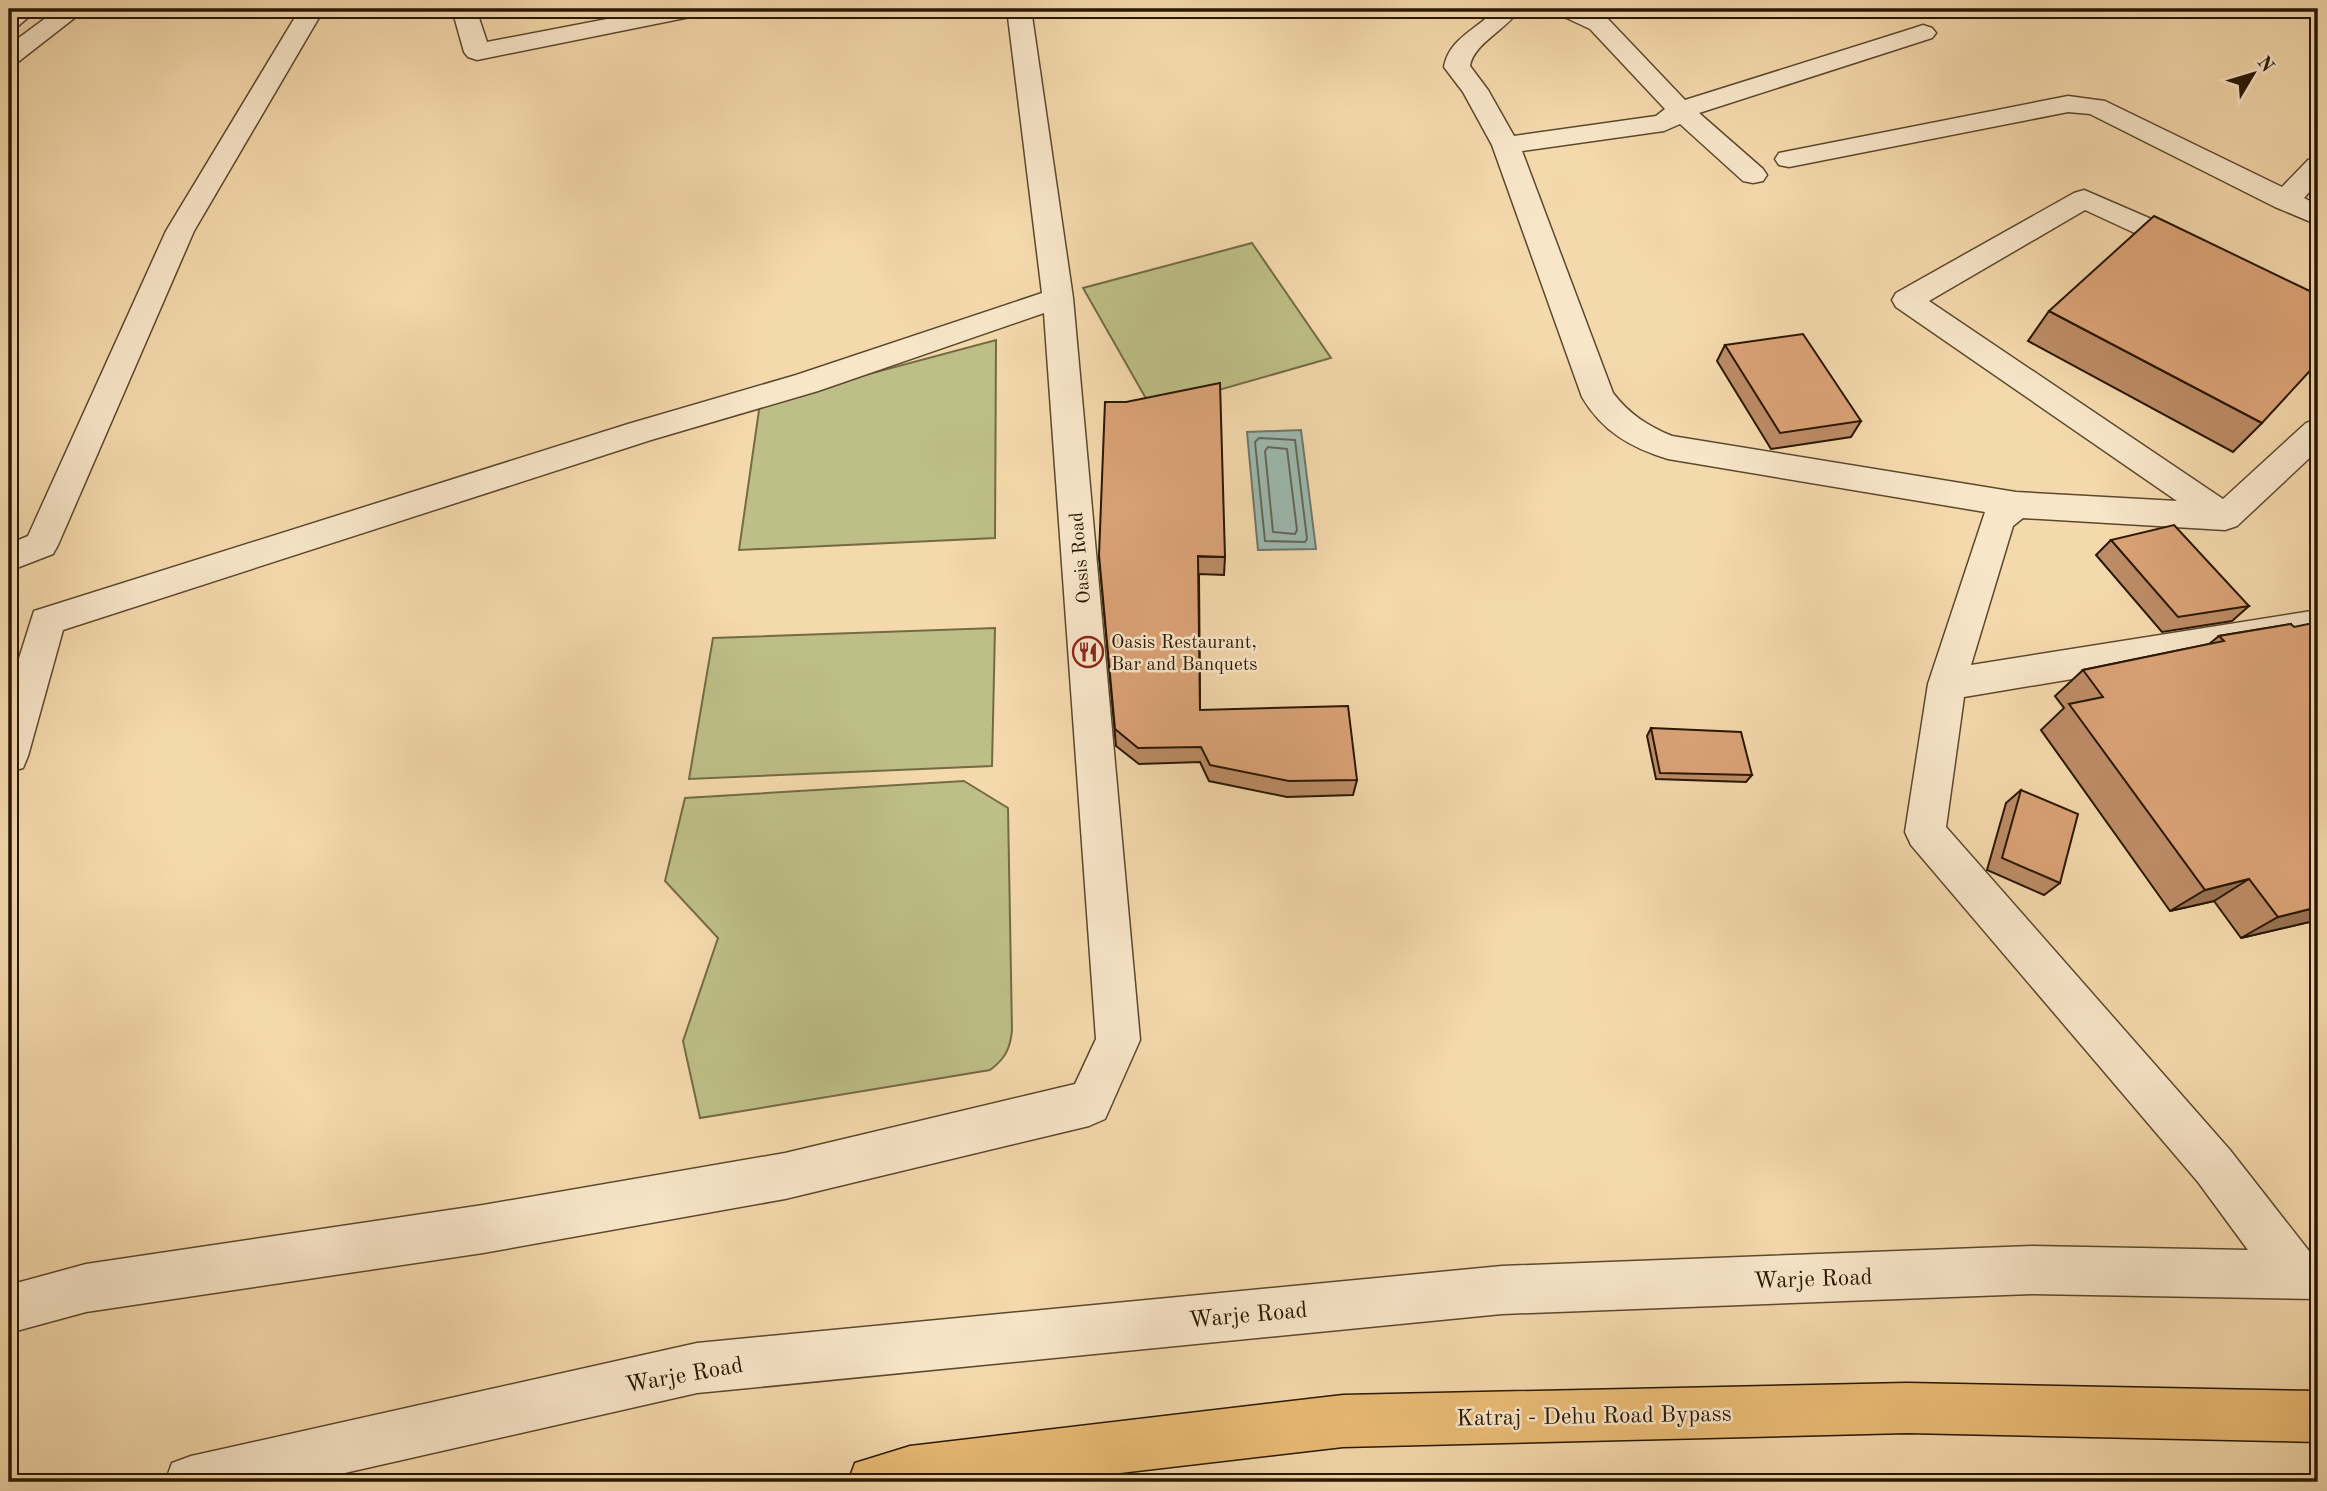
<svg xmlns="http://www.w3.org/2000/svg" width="2327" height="1491" font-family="'Old Standard TT',serif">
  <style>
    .green { fill: #bebf88; stroke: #746b44; stroke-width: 2 }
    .water { fill: #9cb9b0; stroke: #6e786a; stroke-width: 2 }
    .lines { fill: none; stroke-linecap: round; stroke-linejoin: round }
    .shore { stroke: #626858; stroke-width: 2 }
    .minor-casing { stroke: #5c482c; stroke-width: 3 }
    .highway-casing { stroke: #291701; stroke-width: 3 }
    .minor { fill: #f8e6c9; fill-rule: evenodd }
    .highway { fill: #eabc76; fill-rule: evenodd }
    .wall { fill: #bc8c66; stroke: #291701; stroke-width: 2 }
    .shaded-wall { fill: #997253; stroke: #291701; stroke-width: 2 }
    .building { fill: #dba377; stroke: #291701; stroke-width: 2 }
    .labels { text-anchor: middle; stroke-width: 5; stroke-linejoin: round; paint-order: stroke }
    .street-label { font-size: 19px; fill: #291701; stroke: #f8e6c9 }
    .poi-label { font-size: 19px; fill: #291701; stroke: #f8e6c9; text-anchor: start }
    .near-street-label { font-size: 23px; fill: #291701; stroke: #f8e6c9 }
  </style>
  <rect width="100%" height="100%" fill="#f4d9ac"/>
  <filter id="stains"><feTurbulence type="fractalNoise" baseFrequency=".00286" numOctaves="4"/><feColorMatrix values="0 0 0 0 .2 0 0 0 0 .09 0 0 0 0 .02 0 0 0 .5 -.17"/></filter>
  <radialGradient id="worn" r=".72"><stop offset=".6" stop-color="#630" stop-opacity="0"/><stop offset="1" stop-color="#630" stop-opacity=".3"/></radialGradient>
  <g class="green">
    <polygon points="1252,243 1331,358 1152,409 1083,288"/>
    <polygon points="996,340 995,538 739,550 760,403"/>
    <polygon points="995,628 992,766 689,779 713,638"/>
    <path d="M964 781 1008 808 1012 1031C1010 1049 1005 1059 990 1070L700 1118 683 1041 718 938 665 881 685 798Z"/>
  </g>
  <polygon class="water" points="1301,430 1316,549 1258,550 1247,432"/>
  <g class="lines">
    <g class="shore">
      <polygon points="1259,438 1295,440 1307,539 1305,542 1265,541 1255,442"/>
      <polygon points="1268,447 1287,449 1297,530 1295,534 1273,532 1265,451"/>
    </g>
    <g class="minor-casing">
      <g id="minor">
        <polygon points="10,9 38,9 18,26 9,28"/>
        <polygon points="58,9 86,9 18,62 9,65 9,45"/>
        <polygon points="300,9 324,9 194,231 58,545 53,554 9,571 9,544 28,536 166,231"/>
        <polygon points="452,9 476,9 487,42 659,9 707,9 704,14 695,16 477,60 468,57 464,52"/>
        <polygon points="1007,9 1031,9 1073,298 1140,1040 1105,1119 1089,1126 785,1199 483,1253 86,1312 9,1333 9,1285 86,1264 483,1205 785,1153 1075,1084 1096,1039 1044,313 818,391 651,440 63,630 28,756 23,768 9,772 9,690 34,611 628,424 796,375 1042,293"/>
        <path d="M1496 9H1520C1507 29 1473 44 1470 66L1488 90 1514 136 1656 116 1665 109 1590 29 1558 14 1555 9H1586L1608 19 1685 100 1914 28 1923 25 1932 28 1936 33 1932 38 1699 113 1763 169 1767 175 1763 181 1753 183 1743 181 1680 124 1664 131 1522 151 1613 393C1629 414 1648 426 1672 436L2016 492 2177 501 1896 307 1892 300 1896 293 2074 193 2084 190 2200 240 2205 247 2200 254 2190 256 2180 254 2085 210 1929 301 2223 499 2306 423 2318 419V450L2237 526 2225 530 2023 518 2013 526 1971 665 2318 610V638L1964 697 1946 827 2230 1150 2309 1251H2318V1299L2032 1294 1502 1314 697 1393 305 1482H165L172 1463 191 1456 697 1343 1502 1266 2032 1246 2248 1250 2198 1182 1911 845 1905 832 1928 684 1985 512 1668 459C1631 448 1602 431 1582 397L1492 145 1463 92 1444 67C1449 38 1478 29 1496 9Z"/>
        <polygon points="2068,96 2105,101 2282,187 2308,160 2318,158 2318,182 2304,198 2318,205 2318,225 2275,207 2090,114 2068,112 1789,167 1779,165 1775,159 1779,153 1789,151"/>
      </g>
    </g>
    <g class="highway-casing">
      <polygon id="highway" points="1907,1383 2318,1391 2318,1442 1907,1433 1343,1447 1043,1482 848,1482 855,1463 910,1446 1343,1395"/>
    </g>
    <use href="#minor" class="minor"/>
    <use href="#highway" class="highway"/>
  </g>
  <g class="wall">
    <polygon points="2049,311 2262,423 2233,452 2028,341"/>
    <polygon points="1725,345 1861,421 1851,437 1771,449 1717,361"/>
    <polygon points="2111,540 2249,606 2232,621 2162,632 2096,555"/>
    <polygon points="1099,555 1225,557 1224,575 1199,574 1200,710 1357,780 1353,795 1287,797 1209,781 1200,762 1139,764 1116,746"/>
    <polygon points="2291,624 2318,920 2241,938 2214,901 2170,911 2041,730 2064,708 2055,696 2083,670 2209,644 2219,636"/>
    <polygon points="1651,728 1752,775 1746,782 1656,779 1647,736"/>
    <polygon points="2021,790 2060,883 2044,895 1987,870 2006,803"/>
  </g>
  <g class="shaded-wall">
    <polygon points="2249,879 2214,901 2170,911 2205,890"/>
    <polygon points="2318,907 2318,920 2241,938 2278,917"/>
  </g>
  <g class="building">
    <polygon points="2154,216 2318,295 2318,362 2262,423 2049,311"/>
    <polygon points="1803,334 1861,421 1780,433 1725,345"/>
    <polygon points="1220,383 1225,557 1198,556 1200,710 1348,706 1357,780 1289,781 1210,765 1201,747 1138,748 1115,729 1099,555 1105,402 1126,402"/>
    <polygon points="2174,525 2249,606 2178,617 2111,540"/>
    <polygon points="2318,622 2318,907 2278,917 2249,879 2205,890 2069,704 2103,697 2083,670 2224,641 2219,636 2291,624 2294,627"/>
    <polygon points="1651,728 1741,732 1752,775 1660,773"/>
    <polygon points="2021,790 2078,814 2060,883 2002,858"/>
  </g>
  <defs>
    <g id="restaurant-ring" transform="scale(1.575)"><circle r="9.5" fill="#f8e6c9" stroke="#8f2418" stroke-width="1.5"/><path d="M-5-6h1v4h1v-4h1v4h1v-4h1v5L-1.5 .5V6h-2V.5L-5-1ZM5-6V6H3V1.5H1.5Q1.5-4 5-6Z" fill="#8f2418"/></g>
  </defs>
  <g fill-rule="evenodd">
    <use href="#restaurant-ring" x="1088" y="652"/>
  </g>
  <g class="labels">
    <g class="street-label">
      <text transform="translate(1079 558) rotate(-95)" y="7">Oasis Road</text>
    </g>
    <g class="poi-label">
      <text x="1111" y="648">Oasis Restaurant,<tspan x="1111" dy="22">Bar and Banquets</tspan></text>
    </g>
    <g class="near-street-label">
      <text transform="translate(1813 1278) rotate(-2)" y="8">Warje Road</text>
      <text transform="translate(1248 1314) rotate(-5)" y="8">Warje Road</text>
      <text transform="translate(684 1374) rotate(-10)" y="8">Warje Road</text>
      <text transform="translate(1594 1415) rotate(-1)" y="8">Katraj - Dehu Road Bypass</text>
    </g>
  </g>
  <rect width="2327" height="1491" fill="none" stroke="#f4d9ac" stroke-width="35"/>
  <rect x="10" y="10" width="2306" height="1470" fill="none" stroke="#291701" stroke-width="3.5"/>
  <rect x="18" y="18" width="2292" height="1456" fill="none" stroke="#291701" stroke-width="2"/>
  <g transform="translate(2253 74) rotate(52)" stroke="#f8e6c9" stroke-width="5" paint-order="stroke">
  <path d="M0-5L12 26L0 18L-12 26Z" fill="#291701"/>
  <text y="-10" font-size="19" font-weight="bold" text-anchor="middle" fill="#291701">N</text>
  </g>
  <rect width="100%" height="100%" filter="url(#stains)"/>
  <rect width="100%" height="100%" fill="url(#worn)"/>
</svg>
